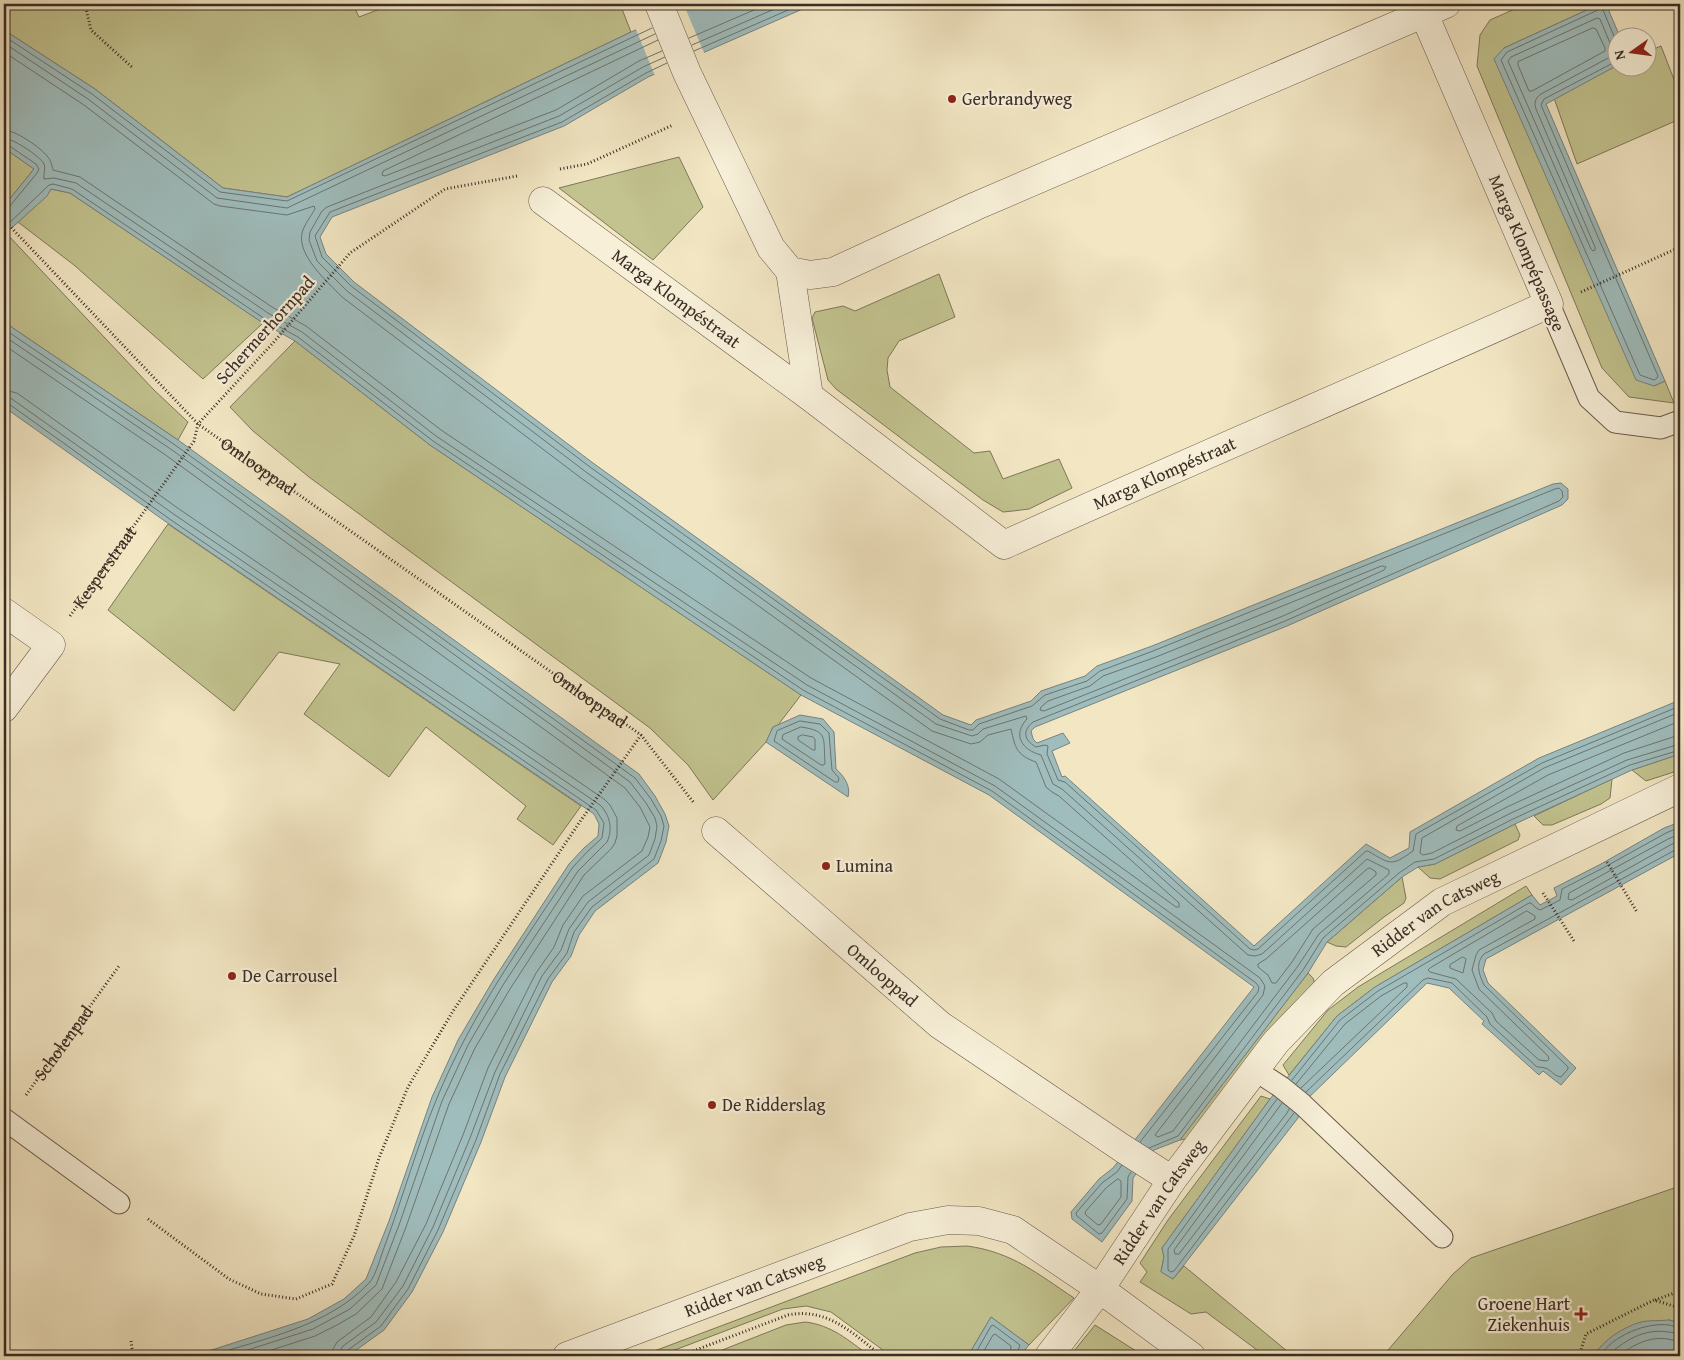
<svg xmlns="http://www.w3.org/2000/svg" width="1684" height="1360" font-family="'Gentium Book Plus',serif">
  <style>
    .green { fill: #c2c38f; stroke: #7e785a }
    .water { fill: #9fbdbd; stroke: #778380 }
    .pier { fill: #f2e6c3 }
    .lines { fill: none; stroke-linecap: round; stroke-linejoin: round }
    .shore { stroke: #6d7471; stroke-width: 1 }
    .lane-casing { stroke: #695a4c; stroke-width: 23 }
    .street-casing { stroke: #695a4c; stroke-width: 29 }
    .path { stroke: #3b2c25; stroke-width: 3; stroke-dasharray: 1 2.5; stroke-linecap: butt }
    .lane { stroke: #f7efd8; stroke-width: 21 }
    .street { stroke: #f7efd8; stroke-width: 28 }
    .poi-dot { fill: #8f2418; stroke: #f7efd8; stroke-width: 2 }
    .labels { text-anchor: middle; stroke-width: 4.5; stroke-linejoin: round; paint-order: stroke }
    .poi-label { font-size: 18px; fill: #3b2c25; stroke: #f7efd8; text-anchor: start }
    .street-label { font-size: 18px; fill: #3b2c25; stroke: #f7efd8 }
  </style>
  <rect width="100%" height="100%" fill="#f2e6c3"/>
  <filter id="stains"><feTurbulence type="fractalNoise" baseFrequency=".004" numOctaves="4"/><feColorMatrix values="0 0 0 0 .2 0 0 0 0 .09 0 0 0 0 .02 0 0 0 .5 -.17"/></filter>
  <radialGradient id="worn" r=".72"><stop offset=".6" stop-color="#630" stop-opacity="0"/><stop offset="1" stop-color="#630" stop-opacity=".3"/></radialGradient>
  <g class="green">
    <polygon points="4,4 353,4 359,17 393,4 620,4 631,32 287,197 223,188 95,89 4,30"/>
    <polygon points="1526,4 1600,4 1504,48 1654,386 1665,381 1674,403 1629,397 1602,368 1477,66 1480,35 1490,20"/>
    <polygon points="1661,46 1680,95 1680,119 1577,164 1554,98 1616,66 1616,68 1646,68 1647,52"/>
    <polygon points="4,148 34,169 4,206"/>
    <polygon points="679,157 703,207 653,260 559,188"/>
    <polygon points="51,189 70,193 263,323 203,379 74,265 18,222 46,196"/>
    <polygon points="6,233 154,390 188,422 178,440 4,322 4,235"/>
    <polygon points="939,274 955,317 899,341 888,358 887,370 890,387 974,453 990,451 1003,479 1059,459 1072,488 1029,509 1013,511 1003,512 983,500 836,389 828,380 812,318 815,312 843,306 855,311"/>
    <polygon points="295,341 430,445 801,695 778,725 773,727 766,742 713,800 688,765 650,728 309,477 253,431 230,407"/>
    <polygon points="168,524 581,806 553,845 517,819 526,806 426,727 389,777 304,714 340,664 279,652 234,711 108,610"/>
    <polygon points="1680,754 1680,770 1646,781 1632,770"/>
    <polygon points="1612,779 1610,798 1601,804 1552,825 1543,825 1534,816"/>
    <polygon points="1515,824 1520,835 1518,840 1440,879 1430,878 1418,867 1435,864"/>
    <polygon points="1402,877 1406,898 1404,903 1384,917 1346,947 1336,946 1327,942"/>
    <polygon points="1526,886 1532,895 1375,987 1337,1016 1289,1075 1283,1065 1328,1010 1358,987"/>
    <polygon points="1308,973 1313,978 1315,984 1191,1138 1180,1140"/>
    <polygon points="1261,1096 1270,1099 1162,1248 1164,1257 1161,1271 1173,1279 1184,1266 1293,1356 1265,1356 1206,1312 1191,1314 1140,1282 1147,1272 1140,1263 1168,1220"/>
    <polygon points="1680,1186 1680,1323 1669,1320 1597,1350 1594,1356 1383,1356 1453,1274 1471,1258"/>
    <path d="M967 1246C1012 1252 1038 1274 1074 1298L1029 1345 991 1317 968 1356H891L831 1312 806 1306 783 1309 659 1356H641L915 1253 941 1247Z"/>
    <path d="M805 1322C832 1325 849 1341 870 1356H707L786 1325Z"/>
    <polygon points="1095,1325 1144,1356 1070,1356"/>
  </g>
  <g class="water">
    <polygon points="695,4 814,4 648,77 564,126 332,217 320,237 326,254 354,282 593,463 943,715 971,725 976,720 1031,701 1041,691 1085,676 1097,666 1152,646 1553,484 1561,483 1568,489 1568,499 1562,505 1287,626 1035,727 1031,731 1033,739 1037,743 1063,733 1070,743 1052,751 1062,777 1065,776 1254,946 1366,844 1390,858 1409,848 1410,832 1539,758 1680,700 1680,754 1632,770 1515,824 1435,864 1418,867 1402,877 1327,942 1308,973 1180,1140 1154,1150 1133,1178 1132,1201 1102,1242 1072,1219 1071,1212 1099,1179 1113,1168 1254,987 989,795 801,695 430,445 295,341 263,323 70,193 51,189 47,196 4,235 4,206 34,169 4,148 4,30 95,89 223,188 287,197 631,32"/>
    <polygon points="1600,4 1606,4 1620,37 1616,38 1616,66 1546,104 1665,381 1654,386 1636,380 1494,59 1504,48"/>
    <polygon points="4,322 178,440 639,774 655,796 665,814 669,826 666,842 658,863 595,911 579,935 571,956 552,982 505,1077 481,1142 443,1232 412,1292 384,1330 348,1356 193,1356 308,1319 344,1299 366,1279 389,1221 432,1097 458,1040 494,979 569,864 584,848 598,836 599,824 594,814 169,524 4,407"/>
    <path d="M800 715 823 719 834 732 836 769C844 776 851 786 848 797L766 742 773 727Z"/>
    <polygon points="1680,822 1680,853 1486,959 1483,970 1488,983 1576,1068 1561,1085 1543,1071 1539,1075 1482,1024 1484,1021 1449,988 1427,983 1302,1104 1298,1118 1173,1279 1161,1272 1164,1257 1162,1248 1270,1099 1337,1016 1375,987 1532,895 1540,905 1557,896 1554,888 1601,864 1664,828"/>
    <polygon points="991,1317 1029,1345 1020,1356 968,1356"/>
    <path d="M1669 1320 1680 1323V1356H1594C1603 1340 1623 1327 1641 1322 1649 1320 1660 1321 1669 1320Z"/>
  </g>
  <polygon class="pier" points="684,5 705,55 655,76 635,27"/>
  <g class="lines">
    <g class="shore">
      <polygon points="1593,28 1596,29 1605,48 1605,51 1532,91 1529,91 1518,65 1518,62"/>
      <polyline points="4,36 92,94 220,192 287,201 652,28"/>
      <polyline points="689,38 768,4"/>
      <polyline points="658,40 383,171 382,175 385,176 556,110 639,61 662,51"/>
      <polyline points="1616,41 1603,10 1600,9 1507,52 1501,60 1640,375 1654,380 1657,378 1658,376 1541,105 1544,99 1613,63 1616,62"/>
      <polyline points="4,43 88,99 217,198 287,208 655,34"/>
      <polyline points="692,45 786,4"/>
      <path d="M1616 48 1610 43 1600 19 1597 18 1511 57 1508 61 1591 249 1593 251 1595 250V247L1536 109C1534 103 1535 98 1541 94L1610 57 1616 56"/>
      <polyline points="694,51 802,4"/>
      <path d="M4 52 84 105 214 204 220 206 287 215 314 206 315 209C311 216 304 225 302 233 297 256 328 282 342 297L581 478 932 731 971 744 980 742 988 735 1011 729C1015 747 1016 755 1036 762L1046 787 1052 792 1059 796 1179 903V907H1176L999 779 811 678 441 430 306 326 272 307 80 177 53 170C52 166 51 160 47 156 40 147 15 130 4 130"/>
      <path d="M667 63 646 73 562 122 330 212 315 236 322 257 351 286 590 467 940 719 969 730H973L979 724 1032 706 1045 695 1087 681 1100 671 1153 651 1555 489 1559 488 1562 491 1563 497 1559 501 1285 621 1033 722C1022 731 1024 740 1036 747L1045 745 1048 746 1047 754 1058 780 1065 782 1250 949 1254 950 1258 949 1366 851H1368C1390 864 1391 867 1413 851L1416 834 1542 763 1680 706"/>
      <path d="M4 138C12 138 40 156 44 164 46 169 43 174 44 179L54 178 76 183 268 313 302 332 436 436 807 685 995 786 1260 978 1265 986 1263 995 1155 1135 1158 1137 1173 1131 1298 966 1319 934 1389 874V870L1367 859 1262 954 1255 956 1248 955 1062 789 1053 784 1041 755C1022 750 1012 735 1027 719L1026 716 983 729 978 734 972 736 936 724 586 472 347 291 317 261 309 240 310 232 322 211 327 207 559 116 643 67 665 57"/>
      <polyline points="4,144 8,145 36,164 39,169 37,173 10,206 4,208"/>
      <polyline points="4,228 49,185 53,184 72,189 265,319 298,337 433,441 803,690 992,791 1256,983 1259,987 1258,992 1140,1142"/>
      <polyline points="4,329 175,445 635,778 651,799 661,816 664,826 661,841 654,859 592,907 574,932 567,953 548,979 500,1074 476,1140 438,1230 408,1289 381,1326 348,1350 346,1356"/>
      <polyline points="4,336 172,450 630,782 646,803 655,818 657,826 655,839 649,855 588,902 569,929 561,950 542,976 495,1072 470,1138 433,1227 403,1286 376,1322 343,1346 340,1351 339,1356"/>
      <polyline points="4,345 167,456 625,788 640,807 650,827 648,837 642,851 583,896 563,925 554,947 536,973 488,1068 463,1135 426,1224 396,1282 371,1317 337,1342 333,1349 332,1356"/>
      <polyline points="4,390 17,393 179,509 604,799 610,805 617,818 617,836 615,843 611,849 584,875 510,989 475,1048 449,1104 406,1227 382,1289 356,1314 337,1325 315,1336 253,1356"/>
      <path d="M4 397 12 399 175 515 600 805C610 815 613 829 607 842L578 871 503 985 468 1045 442 1101 399 1225 376 1285 350 1309 313 1329 229 1356"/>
      <path d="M4 403 9 404 171 520 596 810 604 823 602 838 587 852 573 867C524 941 471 1015 437 1098 417 1146 403 1197 385 1245 381 1255 376 1276 369 1283 329 1326 263 1339 209 1356"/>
      <polygon points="1382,566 1386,567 1384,570 1283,616 1044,711 1040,710 1041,707 1048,701 1090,686 1103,676 1156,657"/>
      <polyline points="1680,712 1544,768 1422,838 1420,853 1423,855 1432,853 1511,813 1627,760 1680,744"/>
      <polygon points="800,721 820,724 829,733 832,770 839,778 838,782 835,782 774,741 777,731"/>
      <polyline points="1680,721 1548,775 1457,826 1456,830 1460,831 1507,807 1624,753 1673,737 1680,736"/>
      <path d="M801 727C829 731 823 738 825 763L824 765H821L782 739 783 735Z"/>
      <polygon points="803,735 813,737 815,739 815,750 813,750 798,740 798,737"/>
      <polyline points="1680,834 1668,839 1569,893 1568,899 1572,900 1672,844 1680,842"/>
      <polygon points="1370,868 1376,872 1376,875 1313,929 1292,962 1276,983 1272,983 1268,975 1258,967 1258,964 1266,959 1367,869"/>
      <polygon points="1527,911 1535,916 1535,919 1479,950 1476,955 1472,970 1479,989 1548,1056 1549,1059 1547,1061 1539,1060 1496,1021 1492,1013 1456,979 1430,972 1428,970 1430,968"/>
      <polygon points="1463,957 1466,959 1463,973 1450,968 1450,965"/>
      <polyline points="1292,1080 1340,1020 1378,991 1529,903 1531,903 1536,908 1540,910 1560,900 1562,889 1603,868 1666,833 1680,827"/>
      <polyline points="1296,1084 1345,1024 1381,996 1404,983 1407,983 1407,987 1301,1088"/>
      <path d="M1306 1092 1423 980 1428 978 1452 983 1487 1017 1490 1024 1537 1067C1553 1067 1550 1075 1561 1077L1568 1069V1067L1484 985C1479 974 1475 964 1484 954L1675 850 1680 849"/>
      <polyline points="1277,1099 1168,1249 1168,1270 1171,1272 1174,1271 1294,1113"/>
      <polyline points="1282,1103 1174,1250 1175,1254 1179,1254 1287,1113 1289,1109"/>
      <polyline points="1149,1148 1178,1136 1303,970 1323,938 1399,873 1415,862 1434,859 1513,819 1630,765 1680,750"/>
      <polyline points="1122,1165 1117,1172 1102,1183 1076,1213 1077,1216 1099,1234 1102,1233 1127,1199 1128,1177 1131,1172"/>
      <polygon points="1118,1179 1121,1181 1121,1197 1101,1224 1098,1225 1086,1215 1085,1212 1106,1188"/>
      <polyline points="974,1356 991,1326 993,1325 1020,1345 1016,1356"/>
      <polyline points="981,1356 993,1335 995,1334 1011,1346 1010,1356"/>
      <path d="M1600 1356C1612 1336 1646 1322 1669 1325 1673 1326 1676 1327 1680 1328"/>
      <path d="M1607 1356C1624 1341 1644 1328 1668 1332 1673 1332 1676 1334 1680 1334"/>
      <path d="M1619 1356C1632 1345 1650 1336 1668 1339 1672 1340 1676 1341 1680 1342"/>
    </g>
    <g class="lane-casing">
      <g id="lane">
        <polyline points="1549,304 1589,398 1615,422 1661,428 1680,421"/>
        <polyline points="1255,1070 1281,1087 1302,1104 1442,1237"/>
        <polyline points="4,1119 119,1203"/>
      </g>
    </g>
    <g class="street-casing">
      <g id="street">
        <polyline points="659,4 687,73 771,248 790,271 810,275 833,272 976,206 1446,4"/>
        <path id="s4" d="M543 201 809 396 1004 545C1185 463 1368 385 1549 304L1424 14"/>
        <polyline points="790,271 809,396"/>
        <polyline points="4,612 51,645 4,708"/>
        <path id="s5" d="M716 831 940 1025 1122 1148 1172 1180"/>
        <path id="s6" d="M567 1356 910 1227 948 1220 979 1221 1013 1230 1100 1289 1191 1356"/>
        <path id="s7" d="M1049 1356 1100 1289 1172 1180 1276 1042 1333 983 1442 902 1680 788"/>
      </g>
    </g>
    <g class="path">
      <polyline points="85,4 91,30 133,68"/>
      <polyline points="560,169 587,164 673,125"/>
      <path id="s1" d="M4 220 198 424 641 735 694 803"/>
      <polyline points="1581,292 1680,247"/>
      <path id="s2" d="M70 616 194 441 198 424 273 343 350 253 445 189 517 176"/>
      <polyline points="1607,862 1637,912"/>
      <polyline points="1543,893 1574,941"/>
      <path id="s3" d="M26 1095 119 966"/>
      <polyline points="148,1219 229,1279 261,1294 296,1299 332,1284 354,1236 379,1158 408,1087 453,1011 579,823 641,735"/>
      <polyline points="1655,1300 1680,1291"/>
      <polyline points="131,1341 133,1356"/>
      <path d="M680 1356 788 1315C828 1307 853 1334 882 1356"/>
      <polyline points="1579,1356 1586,1334 1654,1300 1680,1308"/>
    </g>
    <use href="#lane" class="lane"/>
    <use href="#street" class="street"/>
  </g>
  <g class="poi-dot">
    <circle cx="952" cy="99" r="5"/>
    <circle cx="826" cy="866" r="5"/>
    <circle cx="232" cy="976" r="5"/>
    <circle cx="712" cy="1105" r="5"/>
    <path d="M1578.5 1306.5h5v5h5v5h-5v5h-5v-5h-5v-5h5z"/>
  </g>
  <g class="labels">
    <g class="poi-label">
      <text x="962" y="105">Gerbrandyweg</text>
      <text x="836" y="872">Lumina</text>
      <text x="242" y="982">De Carrousel</text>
      <text x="722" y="1111">De Ridderslag</text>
      <text x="1570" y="1310" text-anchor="end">Groene Hart<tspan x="1570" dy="21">Ziekenhuis</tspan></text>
    </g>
    <g class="street-label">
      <text transform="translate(1527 253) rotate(67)" y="6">Marga Klompépassage</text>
      <text dy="6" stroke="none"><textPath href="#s4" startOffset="165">Marga Klompéstraat</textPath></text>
      <text transform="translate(265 330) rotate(-48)" y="6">Schermerhornpad</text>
      <text dy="6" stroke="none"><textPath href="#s1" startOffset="355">Omlooppad</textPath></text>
      <text dy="6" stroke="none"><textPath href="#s4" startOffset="751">Marga Klompéstraat</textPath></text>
      <text dy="6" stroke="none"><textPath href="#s2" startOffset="60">Kesperstraat</textPath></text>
      <text dy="6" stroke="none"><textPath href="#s1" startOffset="760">Omlooppad</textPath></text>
      <text dy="6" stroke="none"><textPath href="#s7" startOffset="594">Ridder van Catsweg</textPath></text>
      <text dy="6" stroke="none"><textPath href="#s5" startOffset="220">Omlooppad</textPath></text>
      <text dy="6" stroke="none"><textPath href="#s3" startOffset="64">Scholenpad</textPath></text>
      <text dy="6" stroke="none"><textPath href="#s7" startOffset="189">Ridder van Catsweg</textPath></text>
      <text dy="6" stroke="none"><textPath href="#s6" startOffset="200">Ridder van Catsweg</textPath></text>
    </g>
  </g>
  <rect width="1684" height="1360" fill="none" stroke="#f2e6c3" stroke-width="20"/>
  <rect x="5" y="5" width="1674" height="1350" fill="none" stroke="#3b2c25" stroke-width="2.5"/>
  <rect x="10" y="10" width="1664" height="1340" fill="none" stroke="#3b2c25"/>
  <g transform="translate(1632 52) rotate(256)"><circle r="24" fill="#f7efd8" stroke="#aca190"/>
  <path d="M0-4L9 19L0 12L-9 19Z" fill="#8f2418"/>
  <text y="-8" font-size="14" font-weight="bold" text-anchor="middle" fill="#3b2c25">N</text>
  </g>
  <rect width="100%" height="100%" filter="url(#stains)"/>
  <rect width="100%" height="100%" fill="url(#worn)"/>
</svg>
